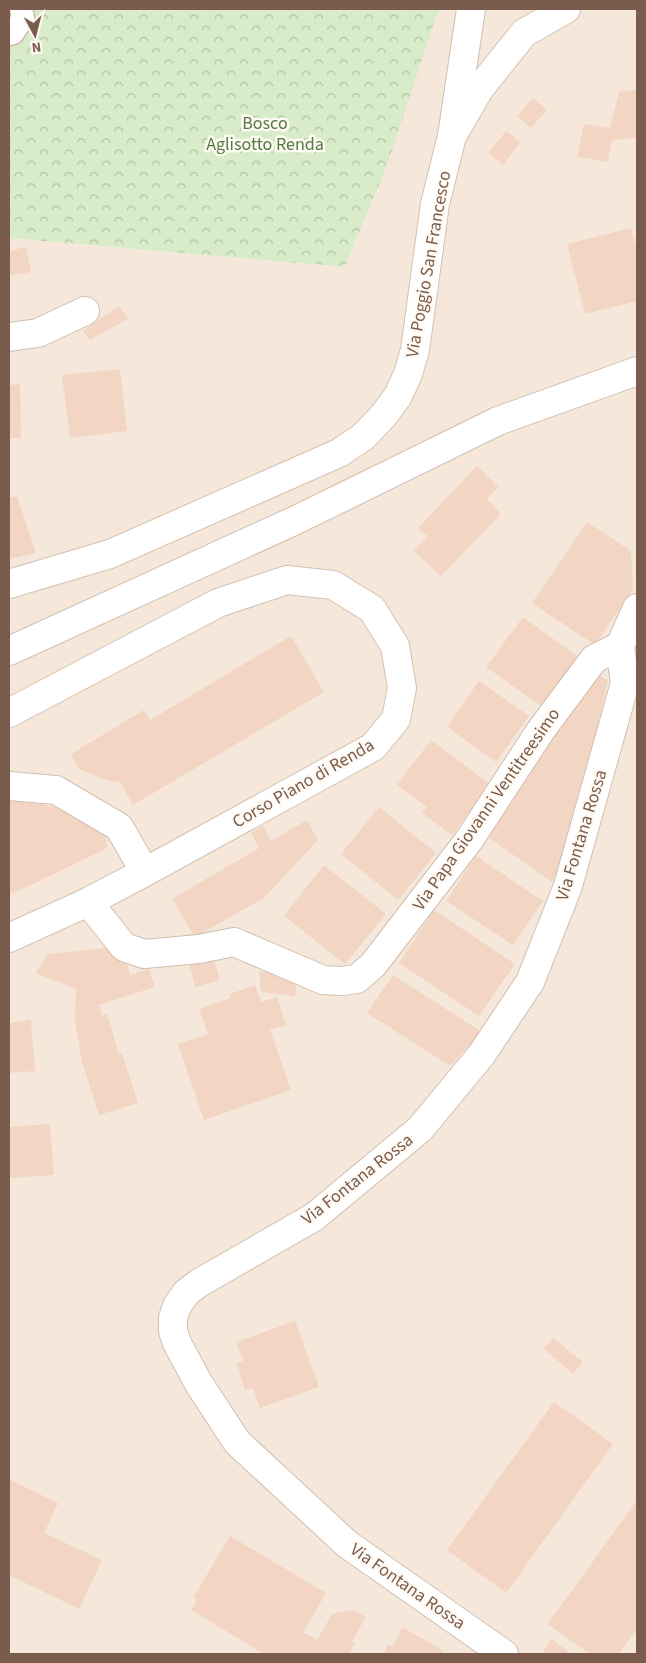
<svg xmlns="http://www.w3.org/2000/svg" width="646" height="1663" font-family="'Source Sans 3',sans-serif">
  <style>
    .residential { fill: #f5e8da }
    .forest { fill: url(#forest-crowns) }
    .building { fill: #f3d5c3 }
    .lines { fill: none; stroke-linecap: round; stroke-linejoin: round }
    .lane-casing { stroke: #d1beb0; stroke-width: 25 }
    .street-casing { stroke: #d1beb0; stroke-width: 30 }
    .secondary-casing { stroke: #d6c0b0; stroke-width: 30 }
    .lane { stroke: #fff; stroke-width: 22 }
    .street { stroke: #fff; stroke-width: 28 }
    .secondary { stroke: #fff; stroke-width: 28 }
    .labels { text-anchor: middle; stroke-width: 5; stroke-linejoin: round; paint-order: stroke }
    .park-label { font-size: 18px; fill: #537a41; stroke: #fffaf3 }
    .street-label { font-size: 18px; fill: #7a5c4d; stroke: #fffaf3 }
  </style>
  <defs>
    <pattern id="forest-crowns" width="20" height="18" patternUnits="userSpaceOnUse" patternTransform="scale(1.25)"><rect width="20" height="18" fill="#d8ecc9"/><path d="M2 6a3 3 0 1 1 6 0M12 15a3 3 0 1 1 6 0" fill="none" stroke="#b4c2a5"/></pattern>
  </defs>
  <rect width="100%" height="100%" fill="#fdf6ec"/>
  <polygon class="residential" points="439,9 637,9 637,1654 9,1654 9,238 345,267 388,163"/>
  <polygon class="forest" points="9,9 439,9 388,163 345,267 9,238"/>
  <g class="building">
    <polygon points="637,90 637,138 612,140 608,162 577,157 584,124 610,128 619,92"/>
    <polygon points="533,98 547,110 531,128 517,116"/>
    <polygon points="506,131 520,142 503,165 488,153"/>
    <polygon points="631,228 637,252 637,301 585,314 567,244"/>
    <polygon points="26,247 31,272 9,276 9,251"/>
    <polygon points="119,306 128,319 90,340 83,331"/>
    <polygon points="120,369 127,431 70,438 62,375"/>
    <polygon points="20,384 21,438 9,438 9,385"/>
    <polygon points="477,466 498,487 487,499 501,514 441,576 414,551 428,536 418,528"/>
    <polygon points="17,496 36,553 9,559 9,498"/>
    <polygon points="587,522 631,551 633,589 595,645 532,603"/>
    <polygon points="523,617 581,659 545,709 486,667"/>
    <polygon points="291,636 324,692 133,805 120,782 109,781 79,769 71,754 144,710 150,720"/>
    <polygon points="591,671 608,680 571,843 552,882 485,835"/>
    <polygon points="479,681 529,716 496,762 447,727"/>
    <polygon points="431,740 490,784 452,835 422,813 427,807 397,785"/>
    <polygon points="9,797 103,818 107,848 21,890 9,894"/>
    <polygon points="379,807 436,853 398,900 341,854"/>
    <polygon points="307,820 318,840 264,898 195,937 172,899 259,848 251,833 263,826 271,841"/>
    <polygon points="476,856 543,901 513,945 446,901"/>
    <polygon points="324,865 386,914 345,964 284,916"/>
    <polygon points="434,910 515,964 479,1016 399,963"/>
    <polygon points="113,947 126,960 130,975 149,969 155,987 99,1005 102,1016 107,1014 119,1054 122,1053 138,1103 99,1115 82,1062 75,1021 76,989 35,973 48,954"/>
    <polygon points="213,956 220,980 195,987 189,963"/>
    <polygon points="259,971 297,975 295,996 261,992"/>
    <polygon points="393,975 482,1032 450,1066 367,1013"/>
    <polygon points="255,985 261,1002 277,997 286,1025 270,1030 291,1090 204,1120 178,1044 208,1034 199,1009 231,998 230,994"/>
    <polygon points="31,1020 35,1071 9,1073 9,1023"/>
    <polygon points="50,1124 54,1175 9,1178 9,1127"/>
    <polygon points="295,1321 319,1387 260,1408 253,1388 245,1390 237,1363 243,1361 236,1342"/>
    <polygon points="553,1338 583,1362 573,1374 544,1349"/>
    <polygon points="554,1402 613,1444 506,1593 447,1550"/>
    <polygon points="10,1480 58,1503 44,1533 102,1560 79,1609 9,1575"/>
    <polygon points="637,1500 637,1628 619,1654 590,1654 548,1624"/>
    <polygon points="230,1536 326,1593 303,1632 317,1640 332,1614 353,1610 366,1617 352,1641 355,1642 349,1654 288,1654 286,1653 285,1654 264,1654 191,1610 197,1600 193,1598"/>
    <polygon points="402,1627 442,1650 443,1654 384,1654 387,1645 393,1647"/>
    <polygon points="551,1639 568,1651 566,1654 542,1654"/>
  </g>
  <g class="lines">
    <g class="lane-casing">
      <polyline id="lane" points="9,34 13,33 23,18 21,9"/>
    </g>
    <g class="street-casing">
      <g id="street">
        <polyline points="452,136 471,9"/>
        <polyline points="9,337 38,333 85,311"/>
        <polyline points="9,651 296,520 498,421 637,371"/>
        <polyline points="9,786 56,790 119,827 145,872"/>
        <polyline points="88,902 124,947 144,954 199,949 234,942 323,980 342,981 357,979 373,965 469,840 541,730 594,659 620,646"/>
        <polyline points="504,1654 347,1544 237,1442 199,1384 177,1343 173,1331 173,1318 177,1306 186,1293 199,1283 314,1217 420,1129 482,1054 530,982 568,886 625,683 620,646 637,608"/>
      </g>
    </g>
    <g class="secondary-casing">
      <g id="secondary">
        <polyline points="9,584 110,554 339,453 363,437 383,416 398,396 408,374 415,350 435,204 452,136 480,88 524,33 566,9"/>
        <polyline points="9,713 218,603 287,580 333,585 372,609 395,646 402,688 396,719 373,747 145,872 88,902 9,938"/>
      </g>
    </g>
    <use href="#lane" class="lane"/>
    <use href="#street" class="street"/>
    <use href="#secondary" class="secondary"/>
  </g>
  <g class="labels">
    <g class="park-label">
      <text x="265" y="129">Bosco<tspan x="265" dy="21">Aglisotto Renda</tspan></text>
    </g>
    <g class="street-label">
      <text transform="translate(428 264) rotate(-80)" y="6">Via Poggio San Francesco</text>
      <text transform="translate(303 783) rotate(-30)" y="6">Corso Piano di Renda</text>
      <text transform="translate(486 809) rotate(-55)" y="6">Via Papa Giovanni Ventitreesimo</text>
      <text transform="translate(581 835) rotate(-73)" y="6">Via Fontana Rossa</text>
      <text transform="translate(357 1179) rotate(-38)" y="6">Via Fontana Rossa</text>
      <text transform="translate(408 1586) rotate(35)" y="6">Via Fontana Rossa</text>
    </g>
  </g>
  <rect width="646" height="1663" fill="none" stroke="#7a5c4d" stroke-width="20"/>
  <g transform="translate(35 35) rotate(173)" stroke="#fffaf3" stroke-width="4" paint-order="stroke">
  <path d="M0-4L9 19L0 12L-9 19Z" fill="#7a5c4d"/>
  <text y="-8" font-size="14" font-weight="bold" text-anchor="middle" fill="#7a5c4d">N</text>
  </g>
</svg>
